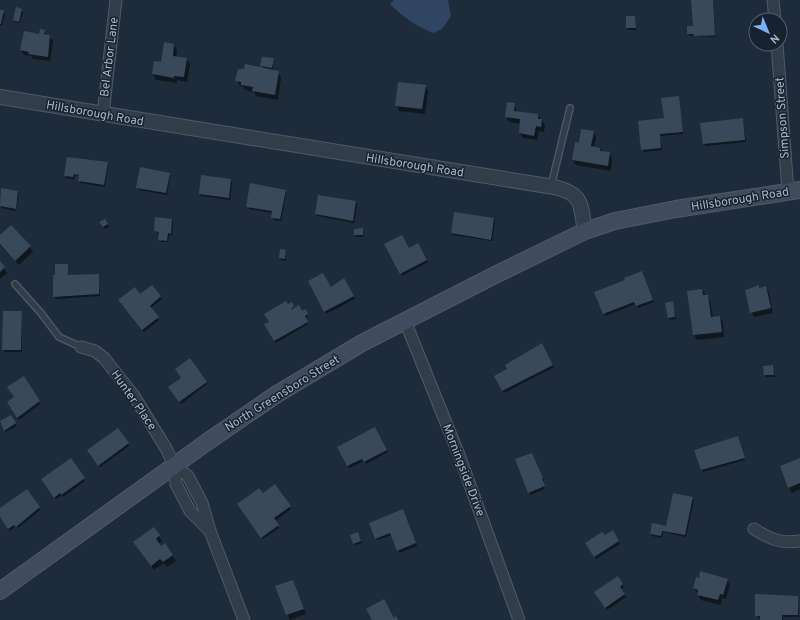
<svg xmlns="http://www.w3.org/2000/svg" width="800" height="620" font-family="Overpass,sans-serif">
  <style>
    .water { fill: #2f4561 }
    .shadow { fill: #0007 }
    .building { fill: #3a495a }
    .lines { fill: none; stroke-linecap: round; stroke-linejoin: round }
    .service-casing { stroke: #505a68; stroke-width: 8 }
    .minor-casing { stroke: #505a68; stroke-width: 13 }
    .tertiary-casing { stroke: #505a68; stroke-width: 16 }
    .secondary-casing { stroke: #505a68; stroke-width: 18 }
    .service { stroke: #323d4a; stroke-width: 5.5 }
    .minor { stroke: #323d4a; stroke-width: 11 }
    .tertiary { stroke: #323d4a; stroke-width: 14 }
    .secondary { stroke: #404c5d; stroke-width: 16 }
    .labels { text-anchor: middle; stroke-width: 3; stroke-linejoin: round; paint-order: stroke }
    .street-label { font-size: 12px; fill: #acb7c7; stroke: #18222e }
  </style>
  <rect width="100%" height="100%" fill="#1e2b3a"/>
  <path class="water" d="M394 0H448L451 16 442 29 433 33C415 26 403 17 390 4Z"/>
  <g class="shadow">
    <polygon points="692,0 713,0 715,34 690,36 688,34 694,27"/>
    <polygon points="21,10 23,12 20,23 15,22 14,20"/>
    <polygon points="0,11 5,14 2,26 0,25"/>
    <polygon points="635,17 636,30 628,30 627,27"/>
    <polygon points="44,31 53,41 50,61 33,59 31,56 24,55 21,50"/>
    <polygon points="716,36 716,37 695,37"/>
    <polygon points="174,45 177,50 176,57 186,59 190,64 187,82 177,80 177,83 156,80 153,74 155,62 162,63"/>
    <polygon points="273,59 273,72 278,72 281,78 278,100 256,96 254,92 245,90 243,87 240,86 237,81 264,70 262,66"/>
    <polygon points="425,86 428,91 425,114 399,111 396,105"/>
    <polygon points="678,97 683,134 660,136 662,150 644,152 642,149"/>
    <polygon points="514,104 517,112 537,115 542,120 545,125 544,132 539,131 537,140 523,138 520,133 520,124 509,122 506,117"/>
    <polygon points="743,120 746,142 705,146 701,124"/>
    <polygon points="593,132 596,137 594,148 600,149 602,152 609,153 612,158 611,171 576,165 573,160 580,144"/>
    <polygon points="107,163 108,165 105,187 80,183 80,176 75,175 74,179 66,178 65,176"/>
    <polygon points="169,174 170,176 167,195 139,190 137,188"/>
    <polygon points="231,180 232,183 230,200 201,196 200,194"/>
    <polygon points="2,190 17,192 19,194 16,211 1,208"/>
    <polygon points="285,191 286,193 281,221 274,220 273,213 249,209 247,206"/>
    <polygon points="319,196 356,202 357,205 354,223 317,216 316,214"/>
    <polygon points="156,218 172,220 173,222 172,236 169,235 168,242 161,242 160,234 155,231"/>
    <polygon points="494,219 495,221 492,241 453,235 452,233"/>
    <polygon points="104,220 109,227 105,229 101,222"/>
    <polygon points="362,229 364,237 356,237 355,230"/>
    <polygon points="0,236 30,247 33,252 19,265 0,245"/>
    <polygon points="418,244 428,262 402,276 386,245 408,249"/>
    <polygon points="286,251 286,261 281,260 280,258"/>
    <polygon points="0,263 7,273 0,279"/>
    <polygon points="67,265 69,276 98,275 100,296 56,299 54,297"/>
    <polygon points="642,272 654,302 638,308 636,304 605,316 604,313 627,281"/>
    <polygon points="344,279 355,299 326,314 309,282 330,289"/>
    <polygon points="152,286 162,299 151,308 159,320 144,332 120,303 140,295"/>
    <polygon points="758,286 760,289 766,287 769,293 773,313 754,317 751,312"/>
    <polygon points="702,290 710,301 713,318 720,317 723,322 724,337 697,340 694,335 688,292"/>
    <polygon points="672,302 676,319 670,320 669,318"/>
    <polygon points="291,303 295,309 306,313 308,316 305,319 308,324 276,343 266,325"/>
    <polygon points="22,312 22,352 5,352 3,349"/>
    <polygon points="542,345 554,367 504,393 495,376 509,369"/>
    <polygon points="773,366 775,377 766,377 764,367"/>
    <polygon points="23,377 40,404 19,420 8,403 15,398"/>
    <polygon points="182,378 206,382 207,384 181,404 171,390"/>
    <polygon points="10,416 17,426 6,432 0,422"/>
    <polygon points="375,428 388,452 366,464 364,461 349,468 338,447"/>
    <polygon points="118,429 129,446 100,467 89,453"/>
    <polygon points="739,439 745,460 703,472 702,470"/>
    <polygon points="800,459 800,489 792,493 789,487"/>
    <polygon points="70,460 85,481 63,497 62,495 56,499 42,479"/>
    <polygon points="535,461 544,481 542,482 545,489 530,495 529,493"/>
    <polygon points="275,486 291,509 275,521 279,528 263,539 239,507"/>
    <polygon points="27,490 40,510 18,528 16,526 10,531 0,516 0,509"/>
    <polygon points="692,498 694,500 686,537 663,532 662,538 652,536 651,534 667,527"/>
    <polygon points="404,513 417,546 399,553 392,535 377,540 376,538"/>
    <polygon points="154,529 162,541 158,544 161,548 165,545 176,561 167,567 164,563 154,570 138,548"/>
    <polygon points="612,532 620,544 596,559 586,543 604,537"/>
    <polygon points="359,536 362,543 356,545 354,543"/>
    <polygon points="617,577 624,587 621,589 626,597 607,610 596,593"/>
    <polygon points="696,579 727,580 730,585 726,599 722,598 721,605 701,600 694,588"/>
    <polygon points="293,581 306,614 290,620 276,587"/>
    <polygon points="756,595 797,597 799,617 783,617 783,620 761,620 761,618 758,618"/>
  </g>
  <g class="building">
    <polygon points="691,0 713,0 715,35 694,36 693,34 687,34 687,26 693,26"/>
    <polygon points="16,7 22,9 19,22 13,20"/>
    <polygon points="0,10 4,10 1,24 0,24"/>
    <polygon points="626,16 635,16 636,28 626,28"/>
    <polygon points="40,29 45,30 44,34 50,35 48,57 28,54 29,52 20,50 24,31 39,34"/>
    <polygon points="164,42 174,44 173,56 187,58 184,77 174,76 174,78 152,74 154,61 161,62"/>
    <polygon points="262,57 274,58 272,68 260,66"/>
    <polygon points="245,64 279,71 275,95 252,91 253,87 241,85 241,82 235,81 238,69 244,69"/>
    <polygon points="398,82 426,85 422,109 395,106"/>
    <polygon points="679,96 683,132 660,134 661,148 641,150 638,121 664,118 661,98"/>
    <polygon points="507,102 515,103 514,111 538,114 538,119 542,119 541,127 536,126 534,136 519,133 520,119 505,117"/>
    <polygon points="743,118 745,140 703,144 700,123"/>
    <polygon points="581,129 594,131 591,146 600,148 600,151 610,152 608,166 572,160 575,142 579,143"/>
    <polygon points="67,157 108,162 104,185 78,181 79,175 74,174 73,177 64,176"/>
    <polygon points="140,167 170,173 166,193 136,188"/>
    <polygon points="201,175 231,179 229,198 199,194"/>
    <polygon points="250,183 286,190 280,219 271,218 272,211 246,207"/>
    <polygon points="1,188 18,191 16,209 0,206"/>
    <polygon points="318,195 356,201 353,221 315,214"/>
    <polygon points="454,212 494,218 491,240 451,233"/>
    <polygon points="155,217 172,219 171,234 168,233 167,241 158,240 159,232 154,231"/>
    <polygon points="105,219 108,224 103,227 99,222"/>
    <polygon points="11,225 31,246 15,261 0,244 0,235"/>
    <polygon points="363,228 363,235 354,235 354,229"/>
    <polygon points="402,235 409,248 418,243 427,260 400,274 384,244"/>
    <polygon points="280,249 286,250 285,259 279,258"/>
    <polygon points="0,261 5,267 0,272"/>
    <polygon points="55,264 68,264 68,275 99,274 99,294 53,297 53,275 55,275"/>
    <polygon points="642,271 653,300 636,306 634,302 603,314 594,292 625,280 624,278"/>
    <polygon points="323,273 331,287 344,278 354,296 324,312 308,281"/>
    <polygon points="152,285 161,296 150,306 159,317 142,330 118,300 135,287 140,294"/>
    <polygon points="759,285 759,288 766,286 771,308 750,313 745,290"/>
    <polygon points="702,289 703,295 708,295 711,317 720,316 722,332 693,335 687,291"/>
    <polygon points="286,301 288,304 292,302 294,306 291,310 299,305 302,311 306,309 308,314 305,316 308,322 274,341 264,324 269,322 264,314"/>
    <polygon points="673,301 675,317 668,318 665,303"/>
    <polygon points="3,311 22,311 21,350 2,350"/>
    <polygon points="542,343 553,365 502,391 494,376 507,369 505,365"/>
    <polygon points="190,358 207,382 179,402 168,387 181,378 175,369"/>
    <polygon points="773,365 774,375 764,375 763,366"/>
    <polygon points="24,376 40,401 17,418 7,402 14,397 7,387"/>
    <polygon points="11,415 16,423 4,431 0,421"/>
    <polygon points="375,427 387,450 364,462 362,459 347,466 337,447"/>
    <polygon points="118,428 129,443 98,466 87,450"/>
    <polygon points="738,436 745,458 701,470 694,450"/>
    <polygon points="532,453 543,478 542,479 545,486 528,493 515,459"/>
    <polygon points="71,458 85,478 61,495 60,493 54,498 41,479"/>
    <polygon points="800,458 800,483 788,488 780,466"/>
    <polygon points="275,484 291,506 274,518 279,525 261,538 237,504 259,488 263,493"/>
    <polygon points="27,489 40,507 16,527 14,525 8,529 0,517 0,508"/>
    <polygon points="673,493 693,497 685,535 662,531 661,536 650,534 652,523 666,526"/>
    <polygon points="403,509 416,543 397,551 390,533 375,539 369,523"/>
    <polygon points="154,527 160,535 156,539 161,546 165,543 173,555 163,562 160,559 151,566 133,542"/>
    <polygon points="613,530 619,541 594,557 585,543 602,532 605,535"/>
    <polygon points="358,532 361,541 353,544 350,535"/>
    <polygon points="700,571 728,579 723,595 720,594 718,600 697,595 698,590 693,588 696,577 699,578"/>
    <polygon points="618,576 623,584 620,587 625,594 605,608 594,592"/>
    <polygon points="293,580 304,609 286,615 275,586"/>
    <polygon points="755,594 798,596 798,615 782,615 782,620 760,620 760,616 755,616"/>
    <polygon points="384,599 394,618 396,616 398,620 372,620 366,609"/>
  </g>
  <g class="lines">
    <g class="service-casing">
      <g id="service">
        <polyline points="551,186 570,108"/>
        <polyline points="15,284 41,313 59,337 81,347"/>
      </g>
    </g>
    <g class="minor-casing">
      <g id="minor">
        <polyline points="773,0 775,20"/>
        <polyline points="777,44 788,192"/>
        <polyline points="103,114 116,0"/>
        <polyline points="405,321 459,455 519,620"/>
        <polyline points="81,347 95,351 104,358 134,396 167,450 174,466 176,484 190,511 210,531"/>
        <polyline points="174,466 188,476 202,503 210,531 244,620"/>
        <path d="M754 529C770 539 781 544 800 541"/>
      </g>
    </g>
    <g class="tertiary-casing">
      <path id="tertiary" d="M0 97 554 187C584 194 580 204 585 231"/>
    </g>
    <g class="secondary-casing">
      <polyline id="secondary" points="0,591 207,442 277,394 362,343 497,274 585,231 615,221 676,209 800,190"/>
    </g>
    <use href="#service" class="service"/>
    <use href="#minor" class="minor"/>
    <use href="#tertiary" class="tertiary"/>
    <use href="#secondary" class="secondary"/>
  </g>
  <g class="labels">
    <g class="street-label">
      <text transform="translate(109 57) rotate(-83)" y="4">Bel Arbor Lane</text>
      <text transform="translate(95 113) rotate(10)" y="4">Hillsborough Road</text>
      <text transform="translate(782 118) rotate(-94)" y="4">Simpson Street</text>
      <text transform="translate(415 165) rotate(9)" y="4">Hillsborough Road</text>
      <text transform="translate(740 199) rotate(-9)" y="4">Hillsborough Road</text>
      <text transform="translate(282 393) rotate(-32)" y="4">North Greensboro Street</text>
      <text transform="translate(134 400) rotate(55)" y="4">Hunter Place</text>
      <text transform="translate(464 470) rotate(69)" y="4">Morningside Drive</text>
    </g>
  </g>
  <g transform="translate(768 32) rotate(136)"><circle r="19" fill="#18222e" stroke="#535e6b"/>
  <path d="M0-3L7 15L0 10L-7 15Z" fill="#79b1ff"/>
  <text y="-6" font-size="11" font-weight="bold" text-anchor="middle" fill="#acb7c7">N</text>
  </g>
</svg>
